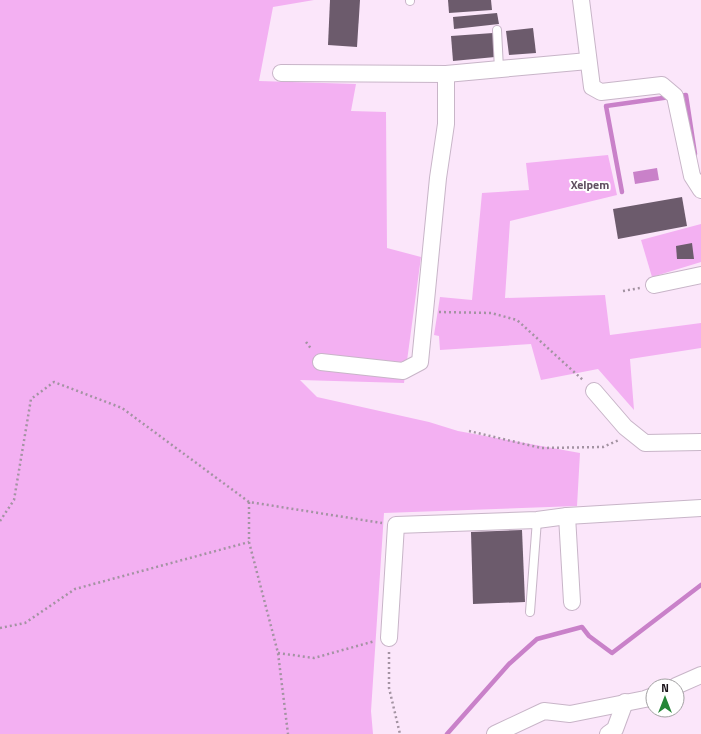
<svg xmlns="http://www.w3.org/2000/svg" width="701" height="734" font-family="'Titillium Web',sans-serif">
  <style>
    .green { fill: #f3b0f2 }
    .water { fill: #c981c9 }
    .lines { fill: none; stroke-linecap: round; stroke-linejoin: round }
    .stream { stroke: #c981c9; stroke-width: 4.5 }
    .building { fill: #6c5b6c }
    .lane-casing { stroke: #c8b5c8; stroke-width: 10 }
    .street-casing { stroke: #c8b5c8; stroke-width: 18 }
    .path { stroke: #a393a2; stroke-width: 2.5; stroke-dasharray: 2 3; stroke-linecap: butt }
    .lane { stroke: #fff; stroke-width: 8 }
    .street { stroke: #fff; stroke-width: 16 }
    .labels { text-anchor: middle; stroke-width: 4; stroke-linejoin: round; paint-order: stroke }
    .neighbourhood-label { font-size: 12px; font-weight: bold; fill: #604f60; stroke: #fff }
  </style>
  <rect width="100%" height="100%" fill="#fbe6fa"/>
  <g class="green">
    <polygon points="0,0 314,0 273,7 259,81 356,84 351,111 386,112 387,248 421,257 404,383 300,380 317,397 429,422 458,431 580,453 577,506 384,513 371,711 373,734 0,734"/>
    <polygon points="608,155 617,195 510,221 505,298 605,295 610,335 701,323 701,348 630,359 634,410 598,369 541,380 531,344 440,350 439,336 434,335 440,297 472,300 482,193 529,190 526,163"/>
    <polygon points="701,224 701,262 652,277 641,240"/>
  </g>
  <polygon class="water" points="657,168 659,180 635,184 633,172"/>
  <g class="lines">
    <g class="stream">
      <polyline points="677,96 686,95 695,154"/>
      <polyline points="622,192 606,106 670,97"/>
      <polyline points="447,734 509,664 537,639 582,627 589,636 612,653 701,585"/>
    </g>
  </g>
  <g class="building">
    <polygon points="330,0 360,0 357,47 328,45"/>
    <polygon points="448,0 491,0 492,10 449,13"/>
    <polygon points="497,13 499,24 454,29 453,17"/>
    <polygon points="533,28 536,53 509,55 506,31"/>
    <polygon points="493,33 495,57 453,61 451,36"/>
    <polygon points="682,197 687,226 618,239 613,209"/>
    <polygon points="692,243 694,259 677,259 676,246"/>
    <polygon points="522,530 525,602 473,604 471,532"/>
  </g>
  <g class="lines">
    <g class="lane-casing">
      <g id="lane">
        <polyline points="410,1 410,0"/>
        <polyline points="497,30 499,69"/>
        <polyline points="530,612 537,520"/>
      </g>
    </g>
    <g class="street-casing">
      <g id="street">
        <polyline points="581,0 592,87 601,92 662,85 675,96 692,176 701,190"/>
        <polyline points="281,73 446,74 588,61"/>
        <polyline points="654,285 701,275"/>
        <polyline points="321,362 403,371 420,362 438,178 446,124 446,74"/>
        <polyline points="594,391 625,427 645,443 701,442"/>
        <polyline points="567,516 572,602"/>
        <polyline points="389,638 396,525 537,520 567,516 701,508"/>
        <polyline points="676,686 701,675"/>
        <polyline points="495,734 544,711 570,714 645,699 653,696"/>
        <polyline points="608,734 615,729 625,702"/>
      </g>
    </g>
    <g class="path">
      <polyline points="623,291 640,288"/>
      <polyline points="439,312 491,313 517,320 584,381"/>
      <polyline points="306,342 312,350"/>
      <polyline points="469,431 541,448 603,447 619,440"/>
      <polyline points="249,502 249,542 278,653 288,734"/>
      <polyline points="0,521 14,500 31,399 54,382 122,408 249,502 382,523"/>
      <polyline points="0,628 25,623 75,589 249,542"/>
      <polyline points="389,652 389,688 400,734"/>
      <polyline points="278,653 314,658 375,641"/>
    </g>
    <use href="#lane" class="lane"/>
    <use href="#street" class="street"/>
  </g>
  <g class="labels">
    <g class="neighbourhood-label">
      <text x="590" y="189">Xelpem</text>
    </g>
  </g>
  <g transform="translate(665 698)"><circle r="19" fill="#ffffff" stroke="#a3a1a3"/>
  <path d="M0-3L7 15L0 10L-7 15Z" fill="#258638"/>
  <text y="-6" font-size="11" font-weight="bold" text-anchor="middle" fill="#1a131a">N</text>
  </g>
</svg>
